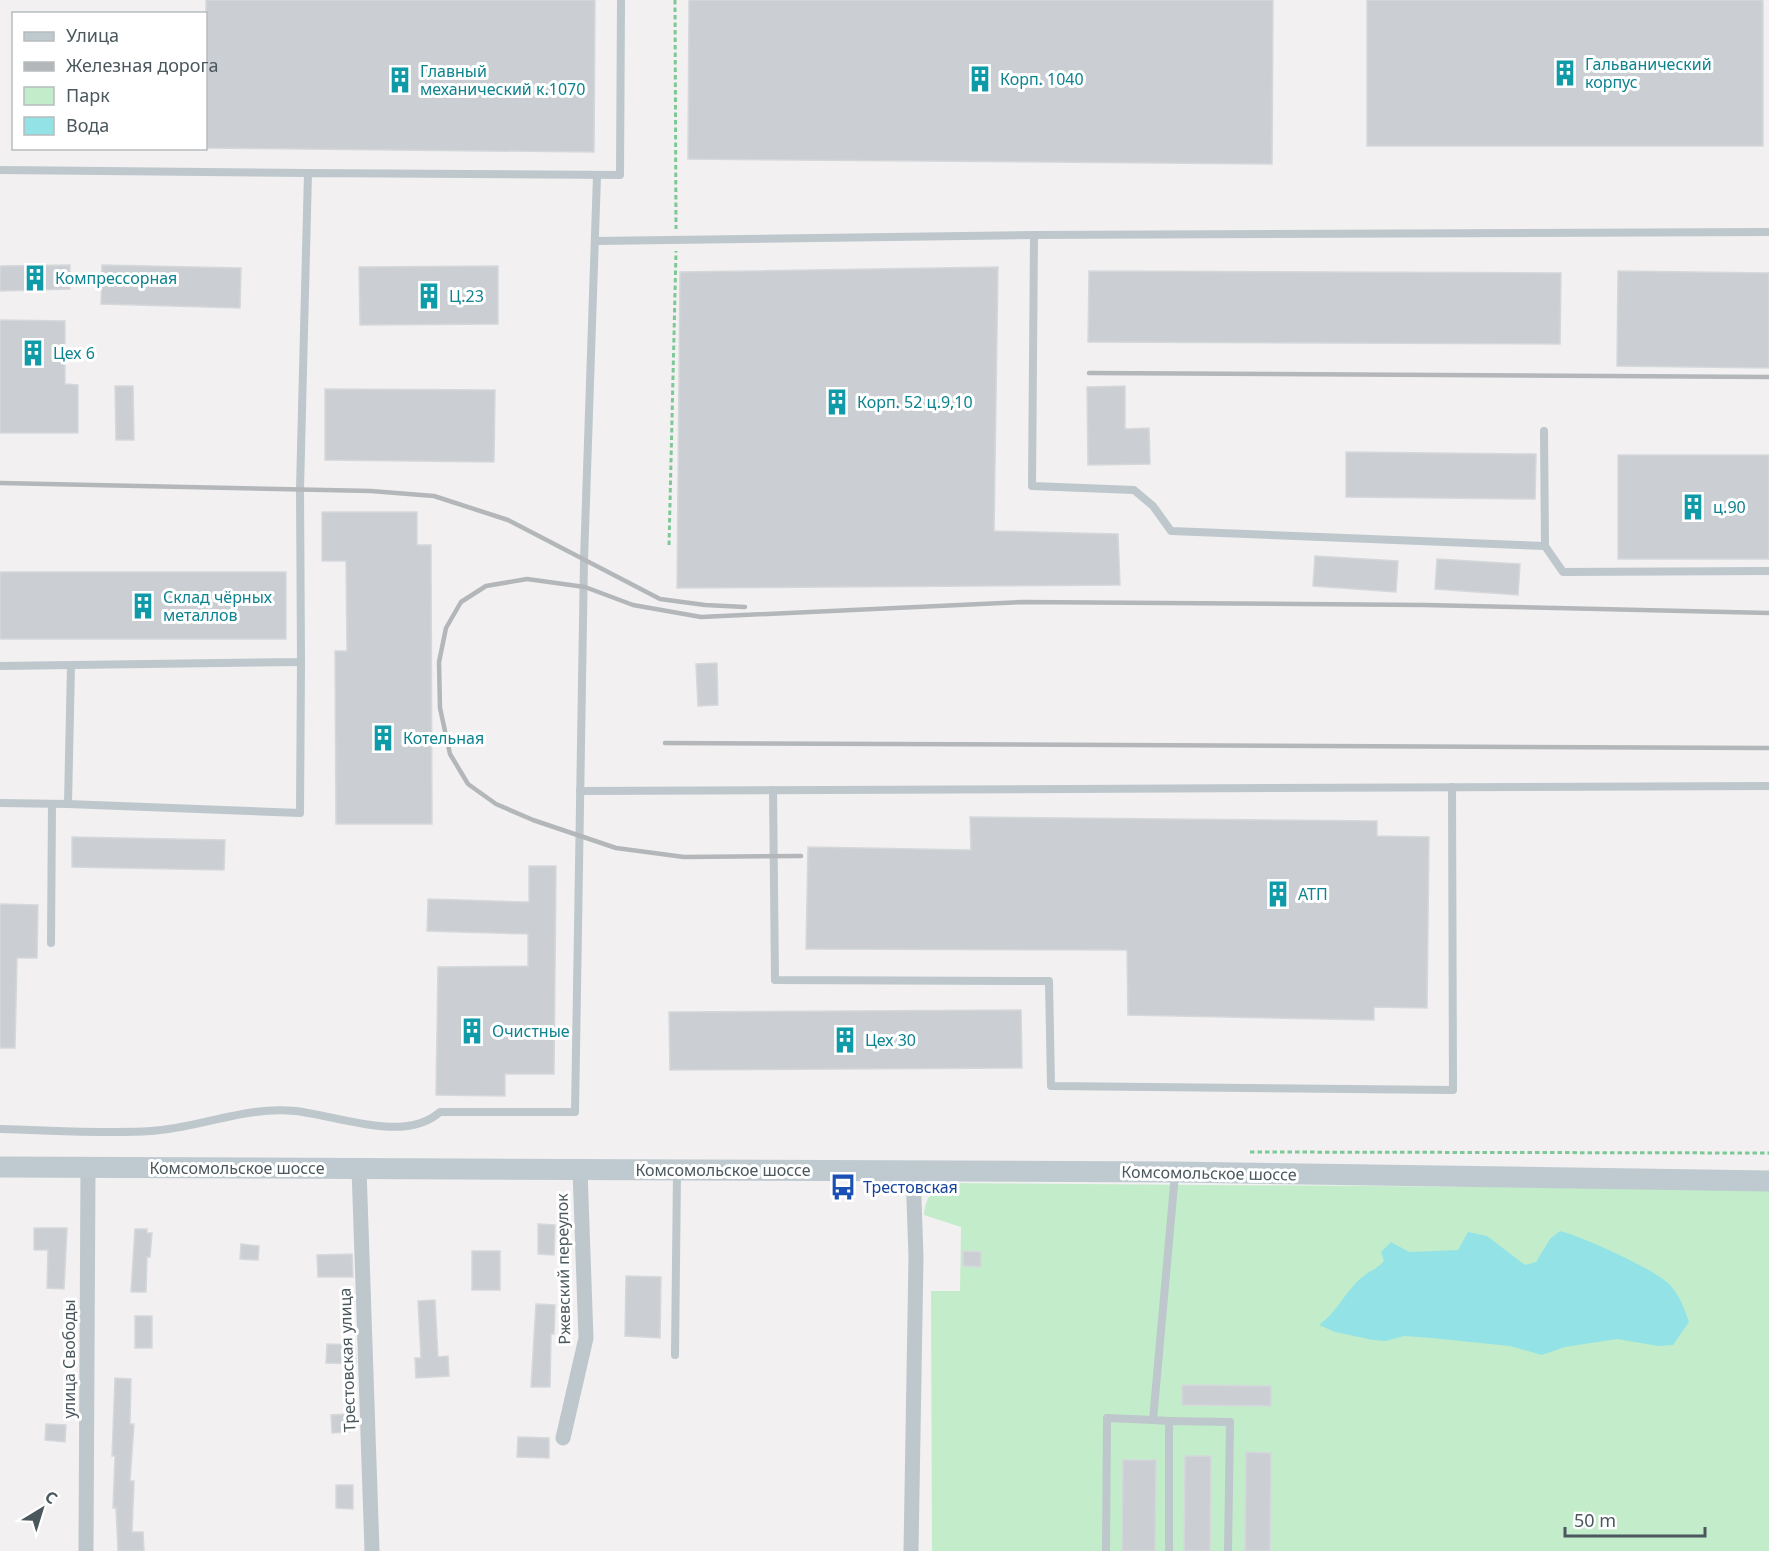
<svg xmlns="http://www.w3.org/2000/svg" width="1769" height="1551" font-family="'Noto Sans',sans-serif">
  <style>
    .green { fill: #c3eccb }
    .water { fill: #93e3e6 }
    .building { fill: #cbced2; stroke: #d5d8db; stroke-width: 1.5 }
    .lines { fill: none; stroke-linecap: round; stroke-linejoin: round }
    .path { stroke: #7dc896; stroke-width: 3; stroke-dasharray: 4.5 3; stroke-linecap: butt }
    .service { stroke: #bdc7cc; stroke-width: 8 }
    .minor { stroke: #bdc7cc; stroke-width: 15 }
    .secondary { stroke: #becad0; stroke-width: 21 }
    .rail { stroke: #b3b7ba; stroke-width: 4.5 }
    .labels { text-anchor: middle; stroke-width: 6; stroke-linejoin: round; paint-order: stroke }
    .culture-label { font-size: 16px; fill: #0d838f; stroke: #fff; text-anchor: start }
    .street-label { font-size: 16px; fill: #4a575c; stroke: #fff }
    .transit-label { font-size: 16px; fill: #164399; stroke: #fff; text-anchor: start }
  </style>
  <rect width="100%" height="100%" fill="#f2f0f1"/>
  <path class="green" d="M945 1183 1769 1189V1551H932L931 1291H960L961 1227 924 1215C926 1198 930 1192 945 1183Z"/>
  <path class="water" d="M1560 1231C1581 1236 1655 1269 1670 1285 1680 1296 1684 1308 1689 1322L1673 1345 1658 1346 1617 1339 1565 1347 1542 1355 1510 1346 1431 1338 1404 1336 1386 1341 1373 1340 1335 1332 1319 1325C1337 1312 1345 1292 1361 1278 1369 1271 1377 1269 1384 1261L1381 1252 1391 1242 1409 1252 1458 1250 1468 1232 1487 1236 1525 1265 1536 1262 1550 1239Z"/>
  <g class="building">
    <polygon points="206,0 595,0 594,152 206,148"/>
    <polygon points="689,0 1273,0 1272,164 688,159"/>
    <rect x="1367" y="0" width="396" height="146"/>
    <polygon points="70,265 70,289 0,291 0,266"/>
    <polygon points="102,265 241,268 240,308 101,304"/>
    <polygon points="498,266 498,324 360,325 359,267"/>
    <polygon points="998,267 994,531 1118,534 1120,585 677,588 680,272"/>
    <polygon points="1089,271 1561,273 1560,344 1088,342"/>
    <polygon points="1618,271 1769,273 1769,368 1617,366"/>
    <polygon points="0,320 65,321 65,384 78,385 78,433 0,433"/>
    <polygon points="115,386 133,386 134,440 116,440"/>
    <polygon points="1125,386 1125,429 1149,428 1150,464 1088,465 1087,387"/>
    <polygon points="325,389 495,390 494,462 325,460"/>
    <polygon points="1346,452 1536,454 1535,499 1346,497"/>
    <rect x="1618" y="455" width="151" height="104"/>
    <polygon points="322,512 417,512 417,545 431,545 432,824 336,824 335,651 347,651 346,561 322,561"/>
    <polygon points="1315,556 1398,561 1396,592 1313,586"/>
    <polygon points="1437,559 1520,564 1518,595 1435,589"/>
    <rect x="0" y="572" width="286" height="67"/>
    <polygon points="717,663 718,705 698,706 696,664"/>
    <polygon points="970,817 1377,821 1377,836 1429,837 1427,1008 1374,1007 1374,1020 1128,1015 1127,950 806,949 808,847 971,850"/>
    <polygon points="72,837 225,840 224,870 72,867"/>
    <polygon points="529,866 556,866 554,1074 505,1074 505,1096 436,1095 438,967 528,966 528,934 427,931 428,899 529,902"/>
    <polygon points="0,904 38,905 37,958 17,958 15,1048 0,1048"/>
    <polygon points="1021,1010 1022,1068 670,1070 669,1012"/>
    <polygon points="538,1224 555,1225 554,1255 538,1254"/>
    <polygon points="34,1228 67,1228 64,1289 47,1288 48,1250 34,1250"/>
    <polygon points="135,1229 147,1229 147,1233 152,1233 150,1257 147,1257 146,1292 131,1292"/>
    <polygon points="241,1244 259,1246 258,1260 240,1259"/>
    <rect x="472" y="1251" width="28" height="39"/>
    <polygon points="963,1251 981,1252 981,1267 963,1266"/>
    <polygon points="352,1254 353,1277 318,1277 317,1255"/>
    <polygon points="626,1276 661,1277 660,1338 625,1336"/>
    <polygon points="435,1300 438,1357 448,1356 449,1376 416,1378 415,1358 421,1358 418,1301"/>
    <polygon points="536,1304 555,1305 554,1334 551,1334 550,1387 531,1387"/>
    <rect x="135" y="1316" width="17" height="32"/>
    <polygon points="327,1344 355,1345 356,1364 326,1363"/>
    <polygon points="115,1378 131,1379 130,1424 134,1424 130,1481 134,1481 132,1532 143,1532 144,1551 118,1551 116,1508 113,1508 115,1456 112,1456"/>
    <polygon points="1182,1385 1271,1386 1271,1406 1182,1405"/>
    <polygon points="348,1414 349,1432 332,1433 331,1415"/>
    <polygon points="46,1424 66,1425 65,1442 45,1440"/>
    <polygon points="518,1437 549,1438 549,1458 517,1457"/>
    <polygon points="1246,1452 1271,1453 1270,1551 1245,1551"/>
    <polygon points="1185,1456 1211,1456 1210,1551 1184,1551"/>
    <polygon points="1123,1460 1156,1460 1155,1551 1122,1551"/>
    <polygon points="336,1485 353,1485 353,1509 336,1508"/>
  </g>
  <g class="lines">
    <g class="path">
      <polyline points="675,0 676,229"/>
      <polyline points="669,545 676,251"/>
      <polyline points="1250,1152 1769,1153"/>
    </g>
    <g class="service">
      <polyline points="0,170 308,173"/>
      <polyline points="1034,235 1032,486 1134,490 1153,506 1171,531 1545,546 1563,572 1769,571"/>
      <polyline points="595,241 1034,235 1769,232"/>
      <polyline points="1544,431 1545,546"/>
      <polyline points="0,666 301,662 300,489 308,173 620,175 621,0"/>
      <polyline points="773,790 775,980 1049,981 1051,1086 1453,1090 1452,787"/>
      <polyline points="580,791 1769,786"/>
      <polyline points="0,803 68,804 71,665"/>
      <polyline points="68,804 300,813 301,662"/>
      <polyline points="51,943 52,804"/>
      <path d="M0 1129C49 1130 102 1134 151 1131 199 1128 245 1106 295 1111 336 1115 404 1144 440 1112H575L584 560 597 176"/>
      <polyline points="675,1355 677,1172"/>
      <polyline points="1169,1421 1230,1422 1228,1551"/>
      <polyline points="1106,1551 1107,1418 1153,1420"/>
      <polyline points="1169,1551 1169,1421 1153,1420 1175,1174"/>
    </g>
    <g class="minor">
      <polyline points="359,1168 372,1551"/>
      <polyline points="563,1438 586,1338 580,1170"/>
      <polyline points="86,1551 88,1167"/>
      <polyline points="911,1551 916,1257 913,1171"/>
    </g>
    <polyline class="secondary" points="0,1167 1175,1172 1769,1181"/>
    <g class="rail">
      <polyline points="1089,373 1769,377"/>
      <polyline points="0,483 371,491 434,496 508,520 660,599 705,605 745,607"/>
      <polyline points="665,743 1769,748"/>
      <polyline points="801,856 684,857 616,848 533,820 496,804 468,784 450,754 440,708 439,662 446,628 461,602 486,586 527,579 585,587 633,605 701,617 1022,602 1424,605 1769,613"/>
    </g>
  </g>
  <defs>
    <g id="building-bare" transform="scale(2.07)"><path d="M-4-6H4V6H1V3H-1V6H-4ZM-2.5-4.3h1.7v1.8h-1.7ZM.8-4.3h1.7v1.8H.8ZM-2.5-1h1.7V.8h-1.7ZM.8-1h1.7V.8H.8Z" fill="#0f9aa8" stroke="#fff" stroke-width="2.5" paint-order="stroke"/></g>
    <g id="bus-bare" transform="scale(2.07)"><path d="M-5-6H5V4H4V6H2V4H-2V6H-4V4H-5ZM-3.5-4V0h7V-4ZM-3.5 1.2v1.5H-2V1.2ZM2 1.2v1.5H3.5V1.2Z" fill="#1a4fb4" stroke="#fff" stroke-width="2.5" paint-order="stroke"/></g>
  </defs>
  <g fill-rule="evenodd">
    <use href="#building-bare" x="1565" y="73"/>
    <use href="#building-bare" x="980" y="79"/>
    <use href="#building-bare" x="400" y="80"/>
    <use href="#building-bare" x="35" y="278"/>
    <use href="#building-bare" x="429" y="296"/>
    <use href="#building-bare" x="33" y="353"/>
    <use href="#building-bare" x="837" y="402"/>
    <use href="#building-bare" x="1693" y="507"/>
    <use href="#building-bare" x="143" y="606"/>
    <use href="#building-bare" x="383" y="738"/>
    <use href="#building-bare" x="1278" y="894"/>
    <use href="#building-bare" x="472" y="1031"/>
    <use href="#building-bare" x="845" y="1040"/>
    <use href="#bus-bare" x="843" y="1187"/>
  </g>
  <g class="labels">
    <g class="culture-label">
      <text x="1585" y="70">Гальванический<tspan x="1585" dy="18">корпус</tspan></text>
      <text x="420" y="77">Главный<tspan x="420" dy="18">механический к.1070</tspan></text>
      <text x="1000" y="85">Корп. 1040</text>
      <text x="55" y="284">Компрессорная</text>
      <text x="449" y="302">Ц.23</text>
      <text x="53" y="359">Цех 6</text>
      <text x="857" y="408">Корп. 52 ц.9,10</text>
      <text x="1713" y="513">ц.90</text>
      <text x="163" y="603">Склад чёрных<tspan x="163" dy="18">металлов</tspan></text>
      <text x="403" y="744">Котельная</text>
      <text x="1298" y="900">АТП</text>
      <text x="492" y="1037">Очистные</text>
      <text x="865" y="1046">Цех 30</text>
    </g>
    <g class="street-label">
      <text x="237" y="1174">Комсомольское шоссе</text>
      <text x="723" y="1176">Комсомольское шоссе</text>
      <text transform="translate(1209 1173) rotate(1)" y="6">Комсомольское шоссе</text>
      <text transform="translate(563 1269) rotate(-91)" y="6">Ржевский переулок</text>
      <text transform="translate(69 1359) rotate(-90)" y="6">улица Свободы</text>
      <text transform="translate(347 1360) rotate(-92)" y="6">Трестовская улица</text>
    </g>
    <g class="transit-label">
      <text x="863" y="1193">Трестовская</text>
    </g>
  </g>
  <rect x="12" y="12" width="195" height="138" fill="#ffffff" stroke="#b7bcbe" stroke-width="1.5"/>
  <rect x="24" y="32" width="30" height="9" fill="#becad0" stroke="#b7bcbe" stroke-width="1.5"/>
  <text x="66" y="42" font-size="18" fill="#4a575c">Улица</text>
  <rect x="24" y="62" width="30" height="9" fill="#b3b7ba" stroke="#b7bcbe" stroke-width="1.5"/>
  <text x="66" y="72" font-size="18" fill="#4a575c">Железная дорога</text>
  <rect x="24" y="87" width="30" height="18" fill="#c3eccb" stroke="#b7bcbe" stroke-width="1.5"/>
  <text x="66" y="102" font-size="18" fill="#4a575c">Парк</text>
  <rect x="24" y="117" width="30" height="18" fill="#93e3e6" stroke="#b7bcbe" stroke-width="1.5"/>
  <text x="66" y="132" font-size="18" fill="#4a575c">Вода</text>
  <g transform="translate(42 1509) rotate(38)" stroke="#ffffff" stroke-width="4.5" paint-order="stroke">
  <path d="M0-4.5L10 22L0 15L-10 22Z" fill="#4a575c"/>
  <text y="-9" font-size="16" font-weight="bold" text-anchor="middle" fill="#4a575c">С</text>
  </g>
  <path d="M1565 1527v9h140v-9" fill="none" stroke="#4a575c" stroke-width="3"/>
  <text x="1574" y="1527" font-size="18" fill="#4a575c" stroke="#ffffff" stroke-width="4.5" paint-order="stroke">50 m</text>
</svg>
